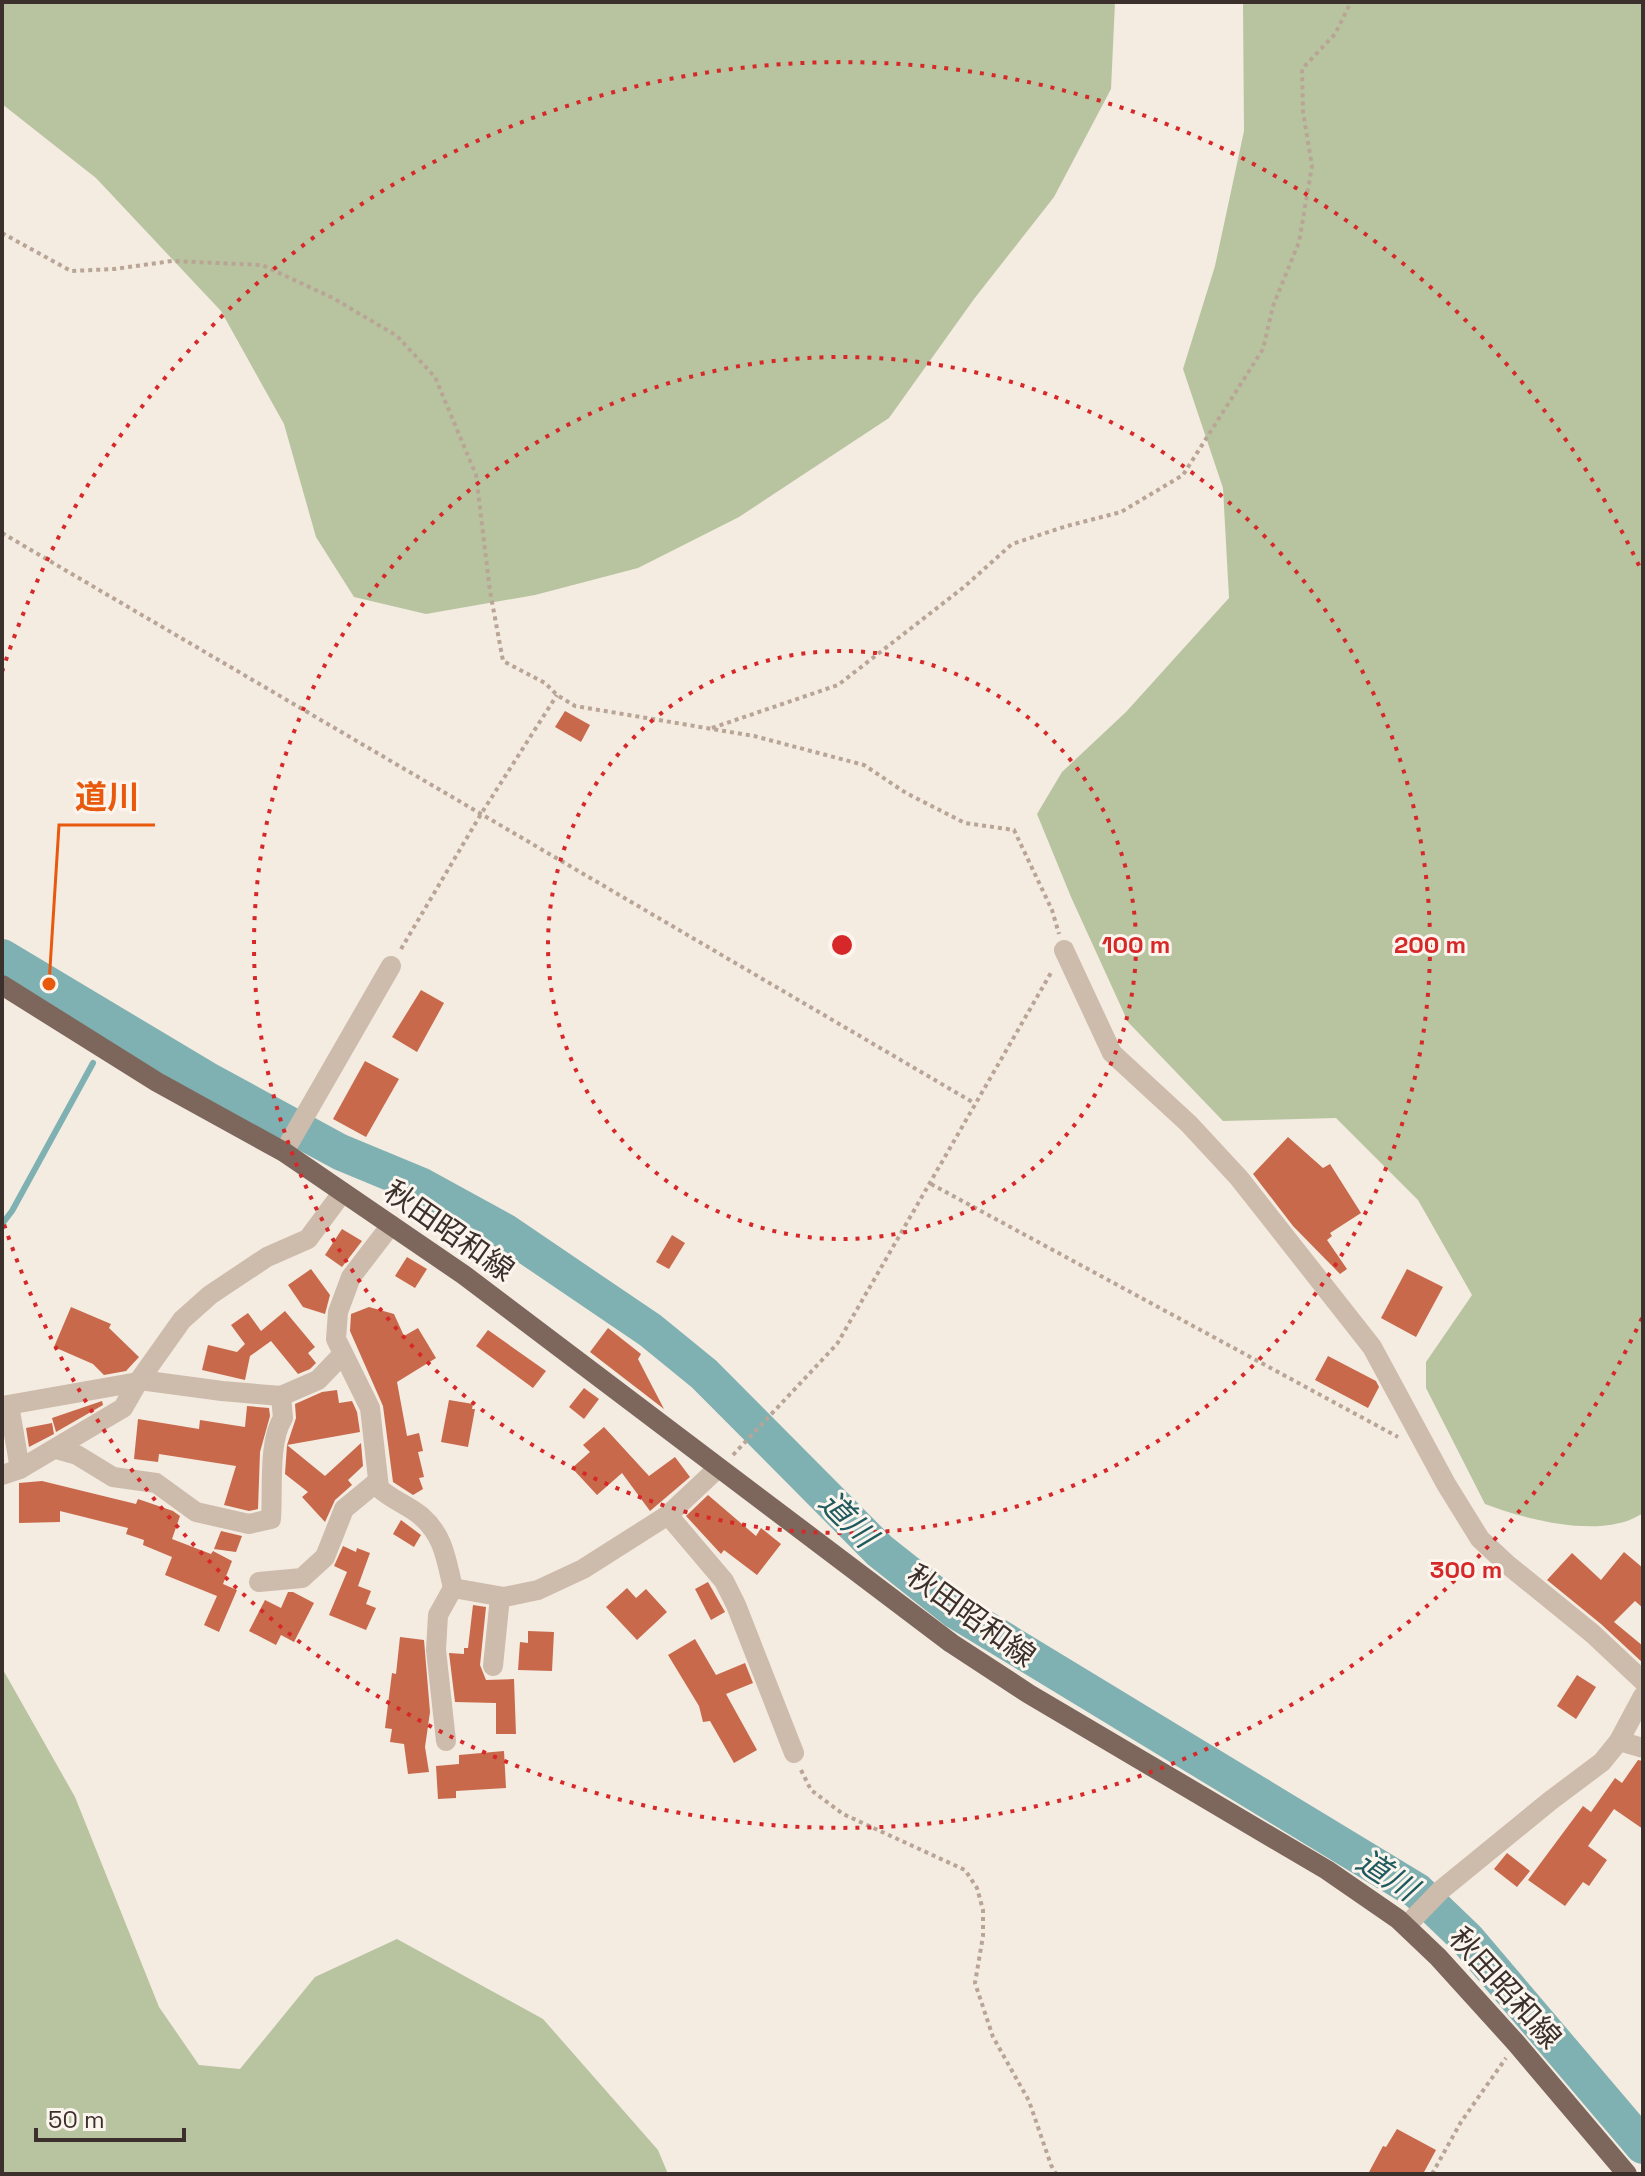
<svg xmlns="http://www.w3.org/2000/svg" width="1645" height="2176" font-family="'Space Grotesk','Noto Sans JP',sans-serif">
  <style>
    .green { fill: #b8c4a0 }
    .lines { fill: none; stroke-linecap: round; stroke-linejoin: round }
    .stream { stroke: #7fb0b2; stroke-width: 6 }
    .river { stroke: #7fb0b2; stroke-width: 36 }
    .building { fill: #c8694b }
    .path { stroke: #b9a596; stroke-width: 4; stroke-dasharray: 4 4; stroke-linecap: butt }
    .minor { stroke: #cdbbac; stroke-width: 20 }
    .major { stroke: #7d675c; stroke-width: 20 }
    .ring { fill: none; stroke: #d62828; stroke-width: 4; stroke-dasharray: 4 8 }
    .labels { text-anchor: middle; stroke-width: 6; stroke-linejoin: round; paint-order: stroke }
    .street-label { font-size: 30px; fill: #3b302b; stroke: #fbf5ee }
    .water-label { font-size: 32px; font-style: italic; fill: #1f5a5e; stroke: #fbf5ee }
    .centre { fill: #d62828; stroke: #fbf5ee; stroke-width: 4 }
    .ring-label { font-size: 24px; text-anchor: middle; font-weight: bold; fill: #d62828; stroke: #fbf5ee; stroke-width: 6; stroke-linejoin: round; paint-order: stroke }
    .leader { fill: none; stroke: #e8590c; stroke-width: 3 }
    .callout-dot { fill: #e8590c; stroke: #fbf5ee; stroke-width: 3 }
    .callout-label { font-size: 32px; text-anchor: middle; font-weight: bold; fill: #e8590c; stroke: #fbf5ee; stroke-width: 6; stroke-linejoin: round; paint-order: stroke }
  </style>
  <rect width="100%" height="100%" fill="#f4ebe1"/>
  <g class="green">
    <polygon points="2,2 1115,2 1111,89 1054,197 974,299 889,418 739,517 638,568 535,595 426,614 354,597 316,537 284,424 221,311 96,178 2,104"/>
    <path d="M1243 2H1643V1513C1604 1540 1527 1520 1485 1504L1426 1388V1362L1472 1295 1418 1200 1336 1118 1223 1121 1128 1022 1071 897 1037 814 1062 772 1126 712 1229 598 1223 488 1183 369 1215 266 1244 131Z"/>
    <polygon points="2,1668 75,1797 159,2007 199,2065 240,2069 315,1977 397,1939 543,2019 658,2150 668,2174 2,2174"/>
  </g>
  <g class="lines">
    <g class="stream">
      <polyline points="113,1034 119,1026"/>
      <polyline points="2,1224 12,1211 93,1063"/>
    </g>
    <polyline class="river" points="2,957 206,1079 340,1152 422,1186 504,1231 650,1330 704,1374 880,1551 956,1611 1417,1891 1467,1939 1643,2146"/>
  </g>
  <g class="building">
    <polygon points="565,711 590,725 581,742 555,727"/>
    <polygon points="421,990 444,1003 417,1052 392,1037"/>
    <polygon points="365,1061 399,1079 366,1137 333,1119"/>
    <polygon points="1288,1137 1323,1168 1330,1164 1361,1213 1330,1233 1332,1236 1327,1240 1347,1269 1340,1274 1293,1226 1253,1174"/>
    <polygon points="342,1229 362,1241 342,1267 325,1255"/>
    <polygon points="672,1235 685,1243 669,1269 656,1262"/>
    <polygon points="407,1257 427,1269 415,1288 395,1276"/>
    <polygon points="311,1269 330,1295 325,1314 303,1307 288,1285"/>
    <polygon points="1407,1269 1443,1287 1416,1337 1381,1318"/>
    <polygon points="71,1307 111,1324 109,1328 139,1357 126,1371 104,1375 93,1364 54,1347"/>
    <polygon points="369,1307 394,1314 404,1336 418,1328 436,1358 397,1382 407,1436 419,1433 423,1451 418,1452 424,1477 419,1478 423,1489 413,1495 393,1482 383,1406 350,1331 351,1314"/>
    <polygon points="285,1311 315,1347 308,1353 316,1363 310,1369 298,1374 271,1341 250,1356 245,1380 202,1370 208,1345 237,1352 245,1344 231,1325 248,1313 261,1331"/>
    <polygon points="608,1328 641,1354 638,1359 664,1409 590,1352"/>
    <polygon points="488,1330 546,1371 533,1388 476,1346"/>
    <polygon points="1328,1356 1376,1381 1379,1387 1368,1408 1315,1380"/>
    <polygon points="584,1388 599,1399 584,1419 569,1407"/>
    <polygon points="337,1390 339,1403 352,1401 357,1412 360,1432 287,1445 296,1418 295,1404 322,1392"/>
    <polygon points="449,1400 473,1404 472,1409 475,1409 468,1447 441,1442"/>
    <polygon points="102,1401 103,1405 56,1432 52,1418"/>
    <polygon points="247,1406 269,1408 270,1416 260,1452 258,1509 249,1511 224,1505 236,1466 159,1454 158,1462 134,1459 138,1419 199,1429 200,1420 245,1427"/>
    <polygon points="52,1423 54,1434 29,1447 26,1428"/>
    <polygon points="604,1427 649,1476 675,1457 690,1477 650,1511 622,1473 597,1495 572,1468 590,1452 583,1445"/>
    <polygon points="361,1443 363,1466 348,1480 352,1485 335,1500 325,1522 302,1497 308,1492 285,1474 287,1445 325,1476"/>
    <polygon points="42,1481 136,1504 138,1499 173,1511 180,1516 172,1539 211,1554 213,1551 232,1561 223,1584 237,1590 219,1632 204,1625 217,1596 165,1575 172,1557 143,1545 144,1540 126,1534 128,1528 60,1511 60,1522 19,1523 19,1483"/>
    <polygon points="708,1495 756,1536 761,1528 781,1544 757,1575 724,1550 721,1554 686,1516"/>
    <polygon points="401,1520 421,1535 414,1547 393,1534"/>
    <polygon points="221,1531 242,1536 236,1552 214,1549"/>
    <polygon points="343,1546 356,1552 357,1548 370,1553 358,1586 371,1591 366,1604 376,1608 366,1630 329,1615 347,1572 334,1566"/>
    <polygon points="1624,1552 1643,1568 1643,1608 1635,1601 1614,1622 1643,1646 1643,1663 1601,1624 1547,1580 1572,1553 1601,1580"/>
    <polygon points="708,1582 725,1612 711,1620 695,1589"/>
    <polygon points="627,1588 636,1598 646,1589 667,1612 637,1640 606,1607"/>
    <polygon points="288,1592 293,1592 314,1603 294,1642 281,1635 276,1645 249,1631 265,1600 281,1608"/>
    <polygon points="473,1605 486,1607 480,1665 486,1680 514,1679 516,1734 496,1734 496,1703 455,1702 449,1653 464,1654 464,1648 468,1648"/>
    <polygon points="528,1631 554,1632 552,1671 518,1670 520,1642 528,1643"/>
    <polygon points="400,1637 424,1640 430,1712 425,1747 429,1772 408,1774 404,1744 390,1742 392,1729 385,1728 392,1673 396,1674"/>
    <polygon points="695,1639 716,1675 745,1663 753,1683 726,1694 757,1750 734,1763 710,1721 703,1722 699,1706 668,1655"/>
    <polygon points="1577,1675 1596,1687 1576,1719 1557,1706"/>
    <polygon points="504,1751 506,1788 456,1791 456,1798 438,1799 436,1766 459,1764 459,1755"/>
    <polygon points="1638,1760 1643,1761 1643,1829 1614,1809 1588,1846 1607,1860 1589,1886 1583,1882 1565,1906 1528,1880 1583,1806 1591,1812 1615,1778 1622,1783"/>
    <polygon points="1507,1853 1530,1871 1517,1887 1494,1869"/>
    <polygon points="1397,2129 1436,2150 1423,2174 1368,2174 1383,2146 1386,2147"/>
  </g>
  <g class="lines">
    <g class="path">
      <polyline points="2,233 71,271 114,269 172,261 262,265 333,298 397,336 435,377 476,475 490,591 503,661 545,683 557,695 575,706 754,736 864,765 906,793 965,823 1014,830 1052,910 1059,934"/>
      <polyline points="2,533 974,1103"/>
      <polyline points="712,728 838,685 964,587 1012,544 1067,526 1121,512 1183,475 1263,349 1273,306 1299,242 1312,166 1303,112 1302,69 1335,34 1351,2"/>
      <polyline points="401,949 481,814 557,695"/>
      <polyline points="931,1184 1398,1437"/>
      <polyline points="733,1455 837,1344 1052,971"/>
      <polyline points="801,1770 811,1790 843,1814 965,1870 977,1888 983,1910 983,1936 975,1983 993,2037 1029,2101 1051,2165 1056,2174"/>
      <polyline points="1432,2174 1461,2122 1506,2058"/>
    </g>
    <g class="minor">
      <polyline points="1064,950 1112,1053 1189,1124 1239,1178 1372,1347 1446,1484 1480,1539 1508,1565 1593,1634 1643,1681"/>
      <polyline points="284,1152 391,966"/>
      <path d="M391 1225 351 1277 338 1312 336 1339 370 1408 379 1488C392 1500 408 1505 421 1516 444 1536 446 1559 453 1588L504 1597 538 1590 583 1569 668 1515 717 1469"/>
      <polyline points="140,1380 222,1391 281,1396 318,1380 342,1355"/>
      <polyline points="9,1405 20,1469"/>
      <polyline points="2,1406 138,1382 182,1320 210,1295 267,1257 308,1239 342,1193"/>
      <path d="M56 1449 77 1455 113 1477 156 1483 196 1512 249 1524 271 1519C273 1491 268 1441 283 1418L281 1396"/>
      <polyline points="2,1475 20,1469 123,1408 138,1382"/>
      <polyline points="668,1515 724,1581 736,1605 794,1753"/>
      <polyline points="259,1582 302,1578 325,1557 344,1509 378,1481"/>
      <polyline points="493,1666 500,1597"/>
      <polyline points="446,1741 436,1650 438,1615 453,1588"/>
      <polyline points="1619,1741 1643,1748"/>
      <polyline points="1407,1925 1441,1890 1550,1801 1602,1762 1619,1741 1643,1696"/>
    </g>
    <polyline class="major" points="2,985 157,1082 284,1152 464,1275 951,1643 1029,1694 1327,1870 1398,1919 1438,1957 1516,2043 1627,2174"/>
  </g>
  <g class="ring">
    <circle cx="842" cy="945" r="294"/>
    <circle cx="842" cy="945" r="588"/>
    <path d="M1642 1318A883 883 0 0 1 2 1218M2 672A883 883 0 0 1 1642 572"/>
  </g>
  <g class="labels">
    <g class="street-label">
      <text transform="translate(449 1231) rotate(35)" y="10">秋田昭和線</text>
      <text transform="translate(971 1616) rotate(36)" y="10">秋田昭和線</text>
      <text transform="translate(1505 1988) rotate(48)" y="10">秋田昭和線</text>
    </g>
    <g class="water-label">
      <text transform="translate(848 1519) rotate(45)" y="11">道川</text>
      <text transform="translate(1387 1875) rotate(33)" y="11">道川</text>
    </g>
  </g>
  <circle cx="842" cy="945" r="12" class="centre"/>
  <g class="ring-label">
    <text x="1136" y="953">100 m</text>
    <text x="1430" y="953">200 m</text>
    <text x="1466" y="1578">300 m</text>
  </g>
  <path class="leader" d="M49 984L59 825H155"/>
  <circle class="callout-dot" cx="49" cy="984" r="8"/>
  <g class="callout-label">
    <text x="107" y="808">道川</text>
  </g>
  <rect width="1645" height="2176" fill="none" stroke="#3b302b" stroke-width="8"/>
  <path d="M36 2128v12h148v-12" fill="none" stroke="#3b302b" stroke-width="4"/>
  <text x="48" y="2128" font-size="24" fill="#3b302b" stroke="#fbf5ee" stroke-width="6" paint-order="stroke">50 m</text>
</svg>
